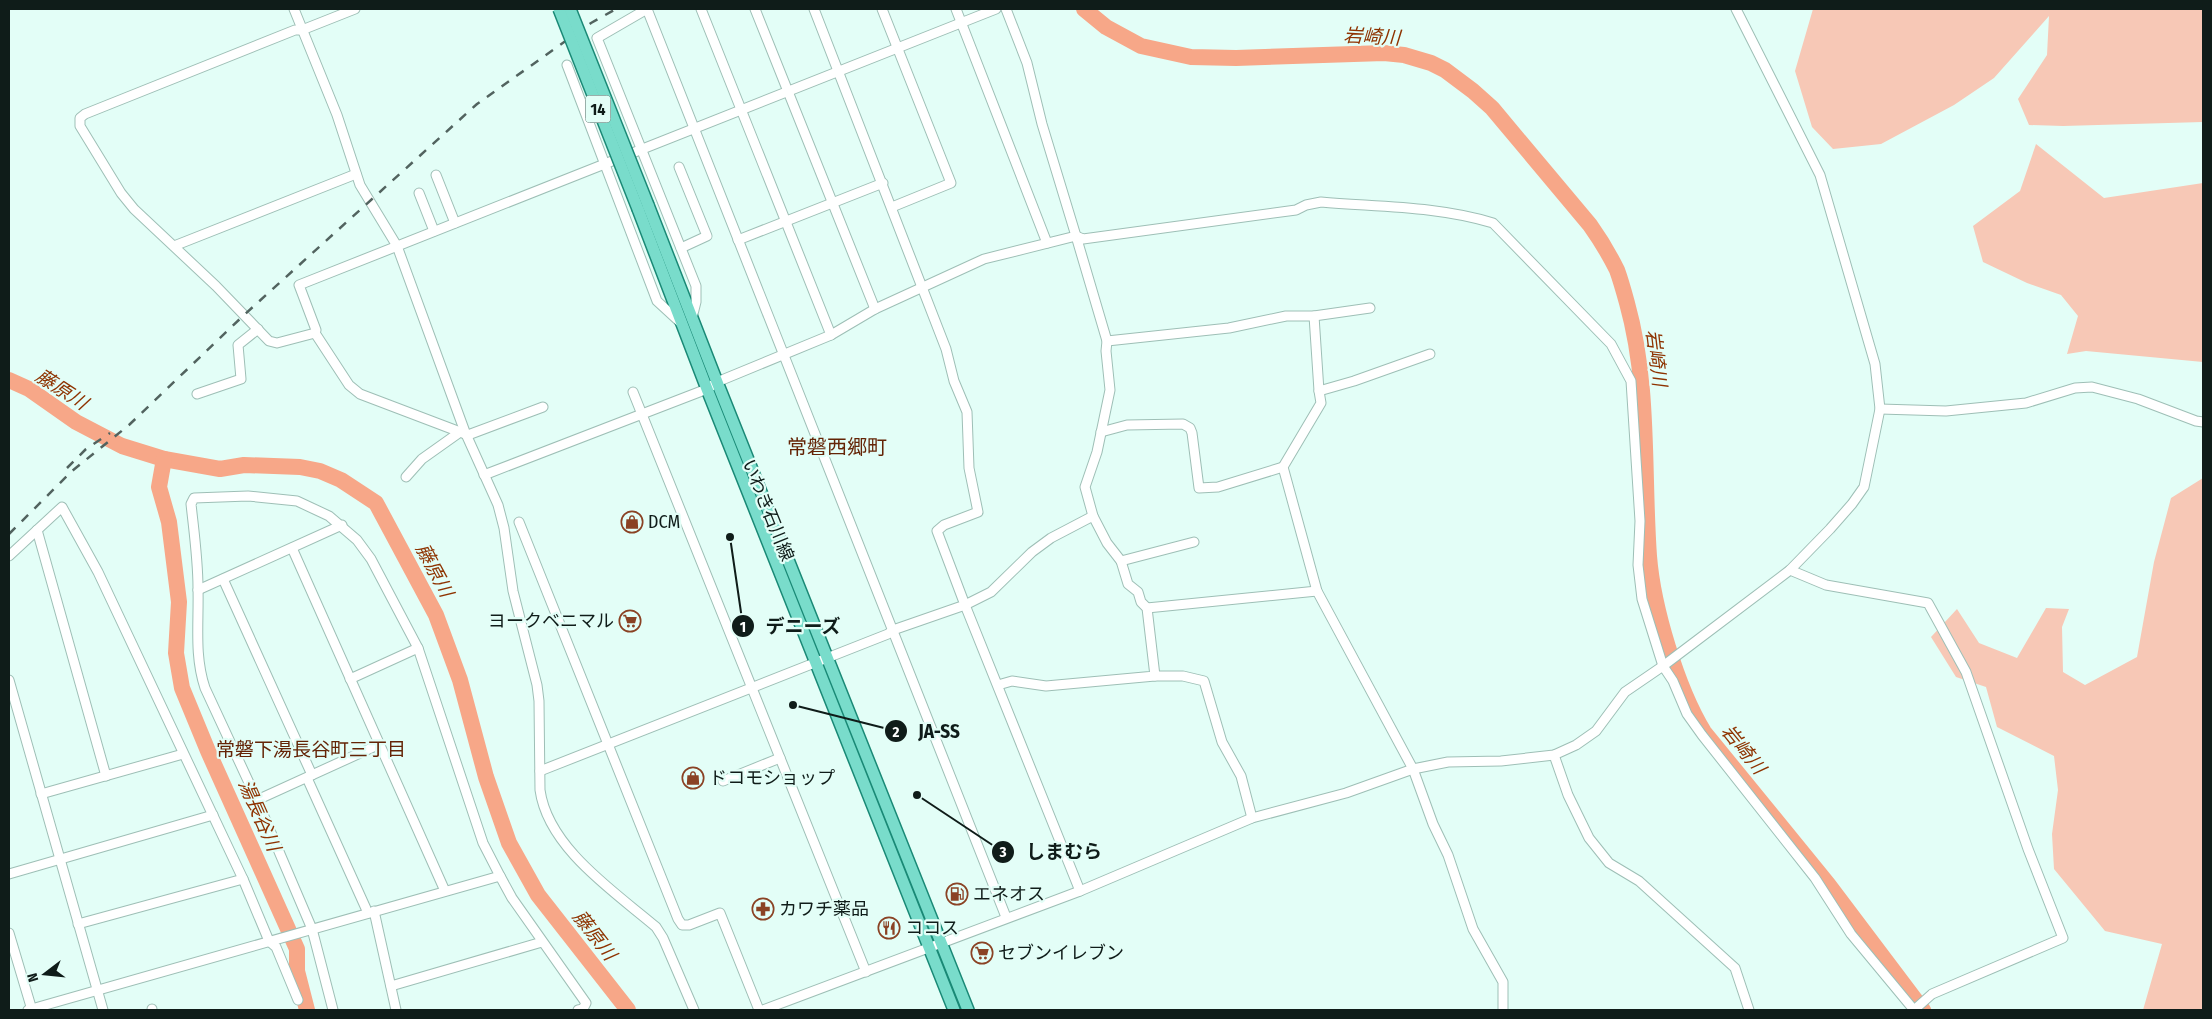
<svg xmlns="http://www.w3.org/2000/svg" width="2212" height="1019" font-family="'Fira Sans Condensed','Noto Sans JP',sans-serif">
  <style>
    .green { fill: #f7c8b6 }
    .lines { fill: none; stroke-linecap: round; stroke-linejoin: round }
    .river { stroke: #f7a788; stroke-width: 16 }
    .minor-casing { stroke: #9ebfb6; stroke-width: 11 }
    .major-casing { stroke: #1a8976; stroke-width: 14 }
    .minor { stroke: #fff; stroke-width: 9 }
    .major { stroke: #79dccb; stroke-width: 11 }
    .rail { stroke: #52635f; stroke-width: 2.5; stroke-dasharray: 9 9; stroke-linecap: butt }
    .major-bridge-casing { stroke: #1a8976; stroke-width: 14; stroke-linecap: butt }
    .major-bridge { stroke: #79dccb; stroke-width: 11 }
    .labels { text-anchor: middle; stroke-width: 4.5; stroke-linejoin: round; paint-order: stroke }
    .shield { fill: #e3fef7; stroke: #4f605c; stroke-width: 1 }
    .shield-label { font-size: 16px; font-weight: bold; fill: #0f1c19 }
    .street-label { font-size: 18px; fill: #0f1c19; stroke: #e3fef7 }
    .poi-label { font-size: 18px; fill: #0f1c19; stroke: #e3fef7; text-anchor: start }
    .water-label { font-size: 19px; font-style: italic; fill: #8e3301; stroke: #e3fef7 }
    .neighbourhood-label { font-size: 19px; fill: #642406; stroke: #e3fef7 }
    .quarter-label { font-size: 20px; fill: #642406; stroke: #e3fef7 }
    .leader { fill: none; stroke: #0f1c19; stroke-width: 2 }
    .callout-dot { fill: #0f1c19; stroke: #e3fef7; stroke-width: 2 }
    .mark-label { font-size: 15px; text-anchor: middle; font-weight: bold; fill: #fff }
    .callout-label { font-size: 19px; text-anchor: middle; font-weight: bold; fill: #0f1c19; stroke: #e3fef7; stroke-width: 4.5; stroke-linejoin: round; paint-order: stroke }
  </style>
  <rect width="100%" height="100%" fill="#e3fef7"/>
  <g class="green">
    <polygon points="1813,9 2203,9 2203,122 2063,126 2029,125 2018,99 2047,55 2049,16 1994,78 1954,105 1881,144 1833,149 1812,127 1795,71"/>
    <polygon points="2036,144 2104,198 2203,183 2203,362 2086,351 2067,354 2078,316 2061,295 2027,283 1983,262 1973,226 2020,191"/>
    <polygon points="2203,478 2203,1010 2143,1010 2162,944 2105,931 2054,869 2052,834 2058,790 2054,756 1997,727 1986,687 1956,677 1931,637 1957,609 1979,643 2017,658 2046,608 2069,609 2062,627 2063,672 2085,685 2137,657 2154,562 2171,498"/>
  </g>
  <g class="lines">
    <g class="river">
      <path d="M1084 9 1106 27 1141 46 1191 57 1236 58 1384 53 1404 55 1431 63 1445 70 1473 91 1492 108 1590 225C1600 239 1609 254 1617 270 1621 281 1624 292 1627 303 1650 385 1643 472 1649 556 1653 607 1677 688 1704 732L1828 884 1923 1010"/>
      <polyline points="9,380 29,389 76,422 122,446 164,459 220,469 244,465 300,467 320,471 341,480 376,503 436,615 460,680 486,777 509,843 538,895 628,1010"/>
      <polyline points="164,459 159,487 169,522 179,602 176,653 182,688 208,751 297,949 297,971 307,1010"/>
    </g>
    <g class="minor-casing">
      <g id="minor">
        <path d="M294 9 337 115 360 185 397 246 465 432 498 505 504 528 513 591 537 685 539 701 540 790C548 848 615 892 656 927L663 938 694 1010"/>
        <polyline points="647,9 1006,917"/>
        <polyline points="647,9 597,38 696,286 696,302 692,318"/>
        <polyline points="701,9 831,335"/>
        <polyline points="755,9 875,309"/>
        <polyline points="882,9 951,183 892,207"/>
        <polyline points="956,9 1047,243"/>
        <polyline points="567,65 657,301 682,324"/>
        <polyline points="679,167 707,236 681,248"/>
        <polyline points="436,175 455,223"/>
        <polyline points="419,193 434,231"/>
        <polyline points="738,240 883,183"/>
        <polyline points="174,246 356,174"/>
        <polyline points="1314,316 1319,391 1354,381 1430,354"/>
        <polyline points="315,333 277,343 269,341 216,286 134,209 121,193 80,126 80,118 85,114 295,30 302,30 355,9"/>
        <polyline points="1107,341 1229,328 1286,316 1314,316 1370,308"/>
        <polyline points="1319,391 1321,403 1283,467 1317,591 1413,769 1433,824 1448,855 1473,929 1503,982 1503,1010"/>
        <polyline points="633,392 866,972"/>
        <polyline points="197,394 241,379 238,345 258,329"/>
        <polyline points="543,407 468,435 360,394 349,385 315,333 316,330 299,285 996,9"/>
        <polyline points="1880,409 1946,411 2026,403 2075,388 2092,387 2138,399 2196,421 2203,422"/>
        <polyline points="1101,432 1127,425 1183,424 1190,428 1192,433 1199,488 1218,487 1283,467"/>
        <polyline points="484,475 707,389 717,382 831,335 875,309 984,259 1076,236 1042,124 1027,63 1006,9"/>
        <polyline points="406,477 422,459 460,432"/>
        <polyline points="519,522 678,919 682,925 689,925 720,913 759,1010"/>
        <polyline points="37,530 106,776"/>
        <path d="M1194 542 1121 561 1107 543 1093 516 1085 487 1097 452 1110 390 1106 351 1107 341 1076 236 1083 239 1296 210 1306 205 1321 202C1378 207 1438 206 1493 223L1611 344 1631 381 1640 521 1638 565 1642 599 1663 666 1673 681 1687 714 1702 735 1815 878 1851 934 1914 1010"/>
        <polyline points="292,548 445,891"/>
        <polyline points="9,556 62,507 98,572 243,879 269,941 276,947 298,1000"/>
        <polyline points="1790,570 1826,585 1928,603 1966,672 2028,849 2063,938 1932,994 1914,1010"/>
        <polyline points="223,579 312,775"/>
        <polyline points="198,590 342,525"/>
        <polyline points="1147,608 1317,591"/>
        <polyline points="1155,676 1183,676 1204,681 1222,742 1241,776 1252,818"/>
        <polyline points="350,679 418,648"/>
        <polyline points="9,680 103,1010"/>
        <polyline points="998,685 1012,681 1046,686 1155,676 1147,608 1141,602 1138,592 1128,584 1121,561"/>
        <polyline points="1554,755 1568,795 1589,838 1609,863 1639,881 1735,968 1749,1010"/>
        <polyline points="540,771 888,634 893,630 965,605 937,531 944,525 978,512 969,468 967,412 954,381 946,349 814,9"/>
        <polyline points="307,778 368,913"/>
        <polyline points="723,781 780,758"/>
        <polyline points="41,794 183,754"/>
        <polyline points="257,800 380,744"/>
        <polyline points="9,874 213,815"/>
        <polyline points="1080,891 965,605 991,592 1032,552 1051,538 1093,516"/>
        <polyline points="374,911 396,1010"/>
        <polyline points="78,924 243,879"/>
        <polyline points="9,933 32,1010"/>
        <polyline points="391,986 542,942"/>
        <polyline points="152,1009 152,1010"/>
        <polyline points="28,1010 500,876 512,898 586,1003 583,1009 578,1010"/>
        <path d="M333 1010 312 929 257 800 205 688C194 655 199 623 198 588 198 560 194 532 191 504L194 498 248 496 297 501 329 516 357 540 371 559 418 648 483 843 500 876"/>
        <polyline points="763,1010 1080,891 1252,818 1346,793 1413,769 1448,762 1501,761 1554,755 1576,745 1596,731 1625,692 1663,666 1790,570 1830,529 1852,504 1864,487 1880,409 1875,364 1820,175 1736,9"/>
      </g>
    </g>
    <g class="major-casing">
      <g id="major">
        <polyline points="648,205 717,382 968,1010"/>
        <polyline points="638,209 707,389 954,1010"/>
      </g>
    </g>
    <use href="#minor" class="minor"/>
    <use href="#major" class="major"/>
    <g class="rail">
      <polyline points="67,468 86,449 110,433"/>
      <polyline points="9,534 72,471 129,425 244,315 477,104 591,23 616,9"/>
    </g>
    <g class="major-bridge-casing">
      <g id="major-bridge">
        <polyline points="559,9 638,209"/>
        <polyline points="570,9 648,205"/>
      </g>
    </g>
    <use href="#major-bridge" class="major-bridge"/>
  </g>
  <defs>
    <g id="shop-ring" transform="scale(1.125)"><circle r="9.5" fill="#e3fef7" stroke="#8a4224" stroke-width="1.5"/><path d="M-5-2.5h2.3a2.7 3.5 0 0 1 5.4 0H5L5.5 6h-11ZM-1.5-2.5h3a1.5 2.3 0 0 0-3 0Z" fill="#8a4224"/></g>
    <g id="supermarket-ring" transform="scale(1.125)"><circle r="9.5" fill="#e3fef7" stroke="#8a4224" stroke-width="1.5"/><path d="M-6-5.5h2.5l.6 2H6L4.5 2H-2.5L-4.4-4H-6ZM-1.5 3.2a1.3 1.3 0 1 0 .1 0ZM3 3.2a1.3 1.3 0 1 0 .1 0Z" fill="#8a4224"/></g>
    <g id="fuel-ring" transform="scale(1.125)"><circle r="9.5" fill="#e3fef7" stroke="#8a4224" stroke-width="1.5"/><path d="M-5.5-6h7V0h2V4h1.3V-2.5L3-4.5l.8-.8L6-3V5H2.5V1h-1V6h-7ZM-4.2-4.7v3.2H.2V-4.7Z" fill="#8a4224"/></g>
    <g id="pharmacy-ring" transform="scale(1.125)"><circle r="9.5" fill="#e3fef7" stroke="#8a4224" stroke-width="1.5"/><path d="M-2-6h4v4h4v4h-4v4h-4v-4h-4v-4h4Z" fill="#8a4224"/></g>
    <g id="restaurant-ring" transform="scale(1.125)"><circle r="9.5" fill="#e3fef7" stroke="#8a4224" stroke-width="1.5"/><path d="M-5-6h1v4h1v-4h1v4h1v-4h1v5L-1.5 .5V6h-2V.5L-5-1ZM5-6V6H3V1.5H1.5Q1.5-4 5-6Z" fill="#8a4224"/></g>
  </defs>
  <g fill-rule="evenodd">
    <use href="#shop-ring" x="632" y="522"/>
    <use href="#supermarket-ring" x="630" y="621"/>
    <use href="#shop-ring" x="693" y="778"/>
    <use href="#fuel-ring" x="957" y="894"/>
    <use href="#pharmacy-ring" x="763" y="909"/>
    <use href="#restaurant-ring" x="889" y="928"/>
    <use href="#supermarket-ring" x="982" y="953"/>
  </g>
  <g class="labels">
    <rect class="shield" x="585.5" y="95.5" width="25" height="27" rx="4"/>
    <g class="shield-label">
      <text x="598" y="115">14</text>
    </g>
    <g class="street-label">
      <text transform="translate(768 510) rotate(68)" y="6">いわき石川線</text>
    </g>
    <g class="poi-label">
      <text x="648" y="528">DCM</text>
      <text x="614" y="627" text-anchor="end">ヨークベニマル</text>
      <text x="709" y="784">ドコモショップ</text>
      <text x="973" y="900">エネオス</text>
      <text x="779" y="915">カワチ薬品</text>
      <text x="905" y="934">ココス</text>
      <text x="998" y="959">セブンイレブン</text>
    </g>
    <g class="water-label">
      <text transform="translate(1372 36) rotate(3)" y="7">岩崎川</text>
      <text transform="translate(1657 358) rotate(83)" y="7">岩崎川</text>
      <text transform="translate(62 389) rotate(33)" y="7">藤原川</text>
      <text transform="translate(435 570) rotate(62)" y="7">藤原川</text>
      <text transform="translate(1744 749) rotate(51)" y="7">岩崎川</text>
      <text transform="translate(260 815) rotate(66)" y="7">湯長谷川</text>
      <text transform="translate(595 935) rotate(52)" y="7">藤原川</text>
    </g>
    <g class="neighbourhood-label">
      <text x="311" y="756">常磐下湯長谷町三丁目</text>
    </g>
    <g class="quarter-label">
      <text x="837" y="454">常磐西郷町</text>
    </g>
  </g>
  <path class="leader" d="M730 537L743 626M793 705L896 731M917 795L1003 852"/>
  <g class="callout-dot">
    <circle cx="730" cy="537" r="5"/>
    <circle cx="793" cy="705" r="5"/>
    <circle cx="917" cy="795" r="5"/>
    <circle cx="743" cy="626" r="12"/>
    <circle cx="896" cy="731" r="12"/>
    <circle cx="1003" cy="852" r="12"/>
  </g>
  <g class="mark-label">
    <text x="743" y="632">1</text>
    <text x="896" y="737">2</text>
    <text x="1003" y="857">3</text>
  </g>
  <g class="callout-label">
    <text x="803" y="633">デニーズ</text>
    <text x="939" y="738">JA-SS</text>
    <text x="1064" y="858">しまむら</text>
  </g>
  <rect width="2212" height="1019" fill="none" stroke="#0f1c19" stroke-width="20"/>
  <g transform="translate(45 974) rotate(254)" stroke="#e3fef7" stroke-width="4" paint-order="stroke">
  <path d="M0-4L9 19L0 12L-9 19Z" fill="#0f1c19"/>
  <text y="-8" font-size="14" font-weight="bold" text-anchor="middle" fill="#0f1c19">N</text>
  </g>
</svg>
